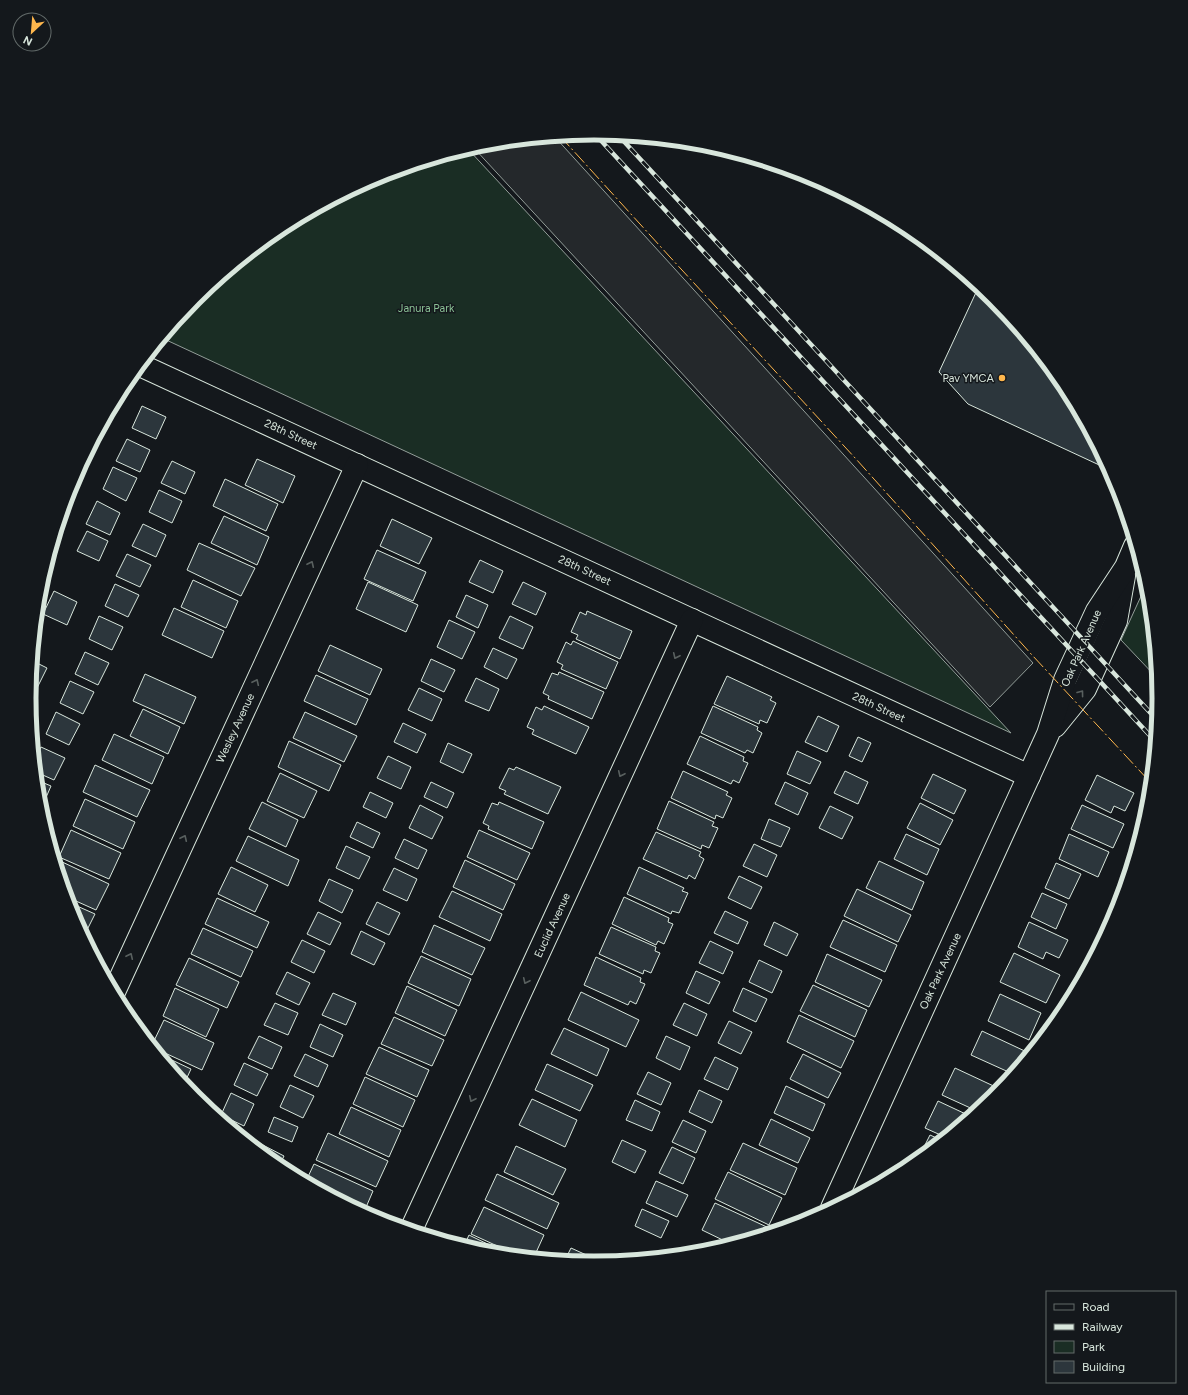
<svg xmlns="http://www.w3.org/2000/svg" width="1188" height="1395" font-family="Figtree,sans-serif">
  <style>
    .green { fill: #1a2d24; stroke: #939e99 }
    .parking { fill: #24282b; stroke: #939e99 }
    .building { fill: #2c363c; stroke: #d8e6dc }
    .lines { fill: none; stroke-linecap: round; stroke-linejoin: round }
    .minor-casing { stroke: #d8e6dc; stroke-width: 24 }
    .minor { stroke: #14181c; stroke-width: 22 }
    .rail-casing { stroke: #d8e6dc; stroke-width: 4.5 }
    .rail { stroke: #14181c; stroke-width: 3; stroke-dasharray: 9; stroke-linecap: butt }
    .power { stroke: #ffb74d; stroke-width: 1; stroke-dasharray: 14 3 2 3; stroke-linecap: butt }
    .oneway { stroke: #59605f }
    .poi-dot { fill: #ffb74d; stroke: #14181c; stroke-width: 1.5 }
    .labels { text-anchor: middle; stroke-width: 3; stroke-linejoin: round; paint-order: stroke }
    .park-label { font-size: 11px; fill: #8ac095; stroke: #14181c }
    .poi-label { font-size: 11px; fill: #d8e6dc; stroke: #14181c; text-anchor: end }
    .street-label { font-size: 11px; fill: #d8e6dc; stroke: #14181c }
    .rim { fill: none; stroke: #d8e6dc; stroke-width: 5 }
  </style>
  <rect width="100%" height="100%" fill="#14181c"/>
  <g class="green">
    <polygon points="467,148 1011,733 162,338 195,298 280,228 378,175"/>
    <polygon points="1147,583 1148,588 1157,678 1121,640"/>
  </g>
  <polygon class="parking" points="554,136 1033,663 990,707 473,147 484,143"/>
  <g class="building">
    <polygon points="979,286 994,298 1064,384 1110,470 968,404 939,372"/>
    <polygon points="142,406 166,417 156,439 132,428"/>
    <polygon points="127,439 150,450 140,472 116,461"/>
    <polygon points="257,459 295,476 283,503 245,485"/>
    <polygon points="172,461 195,472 185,494 161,483"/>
    <polygon points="113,467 137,478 126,501 103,489"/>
    <polygon points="225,479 278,504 266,531 213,506"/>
    <polygon points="159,490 182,501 172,523 149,512"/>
    <polygon points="97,501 120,513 110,535 86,524"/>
    <polygon points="224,516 269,537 257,565 211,543"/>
    <polygon points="392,519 432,538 419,564 380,546"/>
    <polygon points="143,524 166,535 156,557 132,546"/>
    <polygon points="87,531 108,541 99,561 77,551"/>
    <polygon points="199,543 255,568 241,596 187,570"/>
    <polygon points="377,550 426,572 413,601 364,579"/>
    <polygon points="127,554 151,565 140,587 116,576"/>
    <polygon points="480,560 503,571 493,593 469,582"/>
    <polygon points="193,580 238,601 226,628 181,607"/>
    <polygon points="368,582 418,605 406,632 356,609"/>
    <polygon points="523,582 546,593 536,615 512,604"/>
    <polygon points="115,584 139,595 128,617 105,606"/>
    <polygon points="54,591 77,602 67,625 43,614"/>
    <polygon points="466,595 488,605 478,628 456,617"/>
    <polygon points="174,608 224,631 212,658 162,635"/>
    <polygon points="587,611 632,631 620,659 576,639 578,635 571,632 580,612 586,615"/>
    <polygon points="99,616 123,627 112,650 89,639"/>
    <polygon points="510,616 533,627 523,649 499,638"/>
    <polygon points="449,620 475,632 462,659 437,647"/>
    <polygon points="573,641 618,662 606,689 561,669 563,665 557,662 566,642 571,645"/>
    <polygon points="330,645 382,669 370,695 318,671"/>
    <polygon points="493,648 517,659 507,679 484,667"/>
    <polygon points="85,652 109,663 98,685 75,674"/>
    <polygon points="431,659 455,670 444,692 421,681"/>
    <polygon points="33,661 47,668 36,690 30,687"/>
    <polygon points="559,672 604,692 592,719 548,699 549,696 543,693 552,673 558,675"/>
    <polygon points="145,674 196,697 184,724 133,701"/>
    <polygon points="316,675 368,699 356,725 304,701"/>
    <polygon points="727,676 772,697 770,700 776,703 767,723 760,720 759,724 714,704"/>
    <polygon points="476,678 499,689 489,711 465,701"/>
    <polygon points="70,681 94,692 83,714 60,703"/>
    <polygon points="419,688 442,699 432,721 408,710"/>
    <polygon points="544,706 589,727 576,754 532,734 534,730 527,727 536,707 542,710"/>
    <polygon points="713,706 758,727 757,730 762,733 753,753 747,750 745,753 701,733"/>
    <polygon points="143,709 180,727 168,754 130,736"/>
    <polygon points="56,712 80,724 69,745 46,734"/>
    <polygon points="305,712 357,736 344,762 293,738"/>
    <polygon points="818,716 839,726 827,752 805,742"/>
    <polygon points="403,723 426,734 417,753 394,742"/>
    <polygon points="114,734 164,757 152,784 102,760"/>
    <polygon points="700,736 744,757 743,761 748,763 739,783 733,780 731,784 687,764"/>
    <polygon points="858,737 871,743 862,762 849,756"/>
    <polygon points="289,741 341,765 329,791 278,767"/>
    <polygon points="448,743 472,754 463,773 440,762"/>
    <polygon points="41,747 65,758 54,780 36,772 35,760"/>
    <polygon points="797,751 821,762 810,784 787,774"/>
    <polygon points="388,756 411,767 401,789 377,778"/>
    <polygon points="95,765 150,790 137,817 83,792"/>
    <polygon points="516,767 561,787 548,814 504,794 506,791 499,788 509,768 514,770"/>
    <polygon points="683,771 728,792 726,795 732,798 723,818 716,815 715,819 671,798"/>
    <polygon points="845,771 868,782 858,804 834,793"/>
    <polygon points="280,773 317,791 304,818 267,801"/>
    <polygon points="933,774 966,790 954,814 921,798"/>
    <polygon points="1097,775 1134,793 1125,811 1114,806 1111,813 1085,800"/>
    <polygon points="37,780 51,786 41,809 40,808"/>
    <polygon points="431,782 454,793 447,808 424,797"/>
    <polygon points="785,782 808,793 798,815 775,804"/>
    <polygon points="370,792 393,803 386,818 363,807"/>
    <polygon points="85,799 135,822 123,849 73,826"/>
    <polygon points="669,801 714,822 712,826 718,828 709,848 702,845 701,849 657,829"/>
    <polygon points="262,802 298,820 286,847 249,829"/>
    <polygon points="499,802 544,822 532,849 488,829 489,826 483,823 492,803 498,805"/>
    <polygon points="920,803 953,820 940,845 907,828"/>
    <polygon points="420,805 443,817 432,839 409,828"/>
    <polygon points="1082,805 1124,824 1113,848 1071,829"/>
    <polygon points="830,806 853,817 842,839 819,828"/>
    <polygon points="769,819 790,828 781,847 761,839"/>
    <polygon points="357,822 380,833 373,848 350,837"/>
    <polygon points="71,830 121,853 109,879 59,857"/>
    <polygon points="479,830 530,853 517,880 467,857"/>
    <polygon points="656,832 701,852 699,856 704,859 695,879 689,875 687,879 643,859"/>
    <polygon points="906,834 939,849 927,875 894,859"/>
    <polygon points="1069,834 1109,852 1098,877 1059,859"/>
    <polygon points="248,836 299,860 288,886 236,861"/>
    <polygon points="404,839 427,850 418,869 395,858"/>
    <polygon points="754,844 777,855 767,877 743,866"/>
    <polygon points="346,846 370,857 359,879 336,868"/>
    <polygon points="58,860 109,884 96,910 67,897 57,864"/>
    <polygon points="465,860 515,884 503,910 453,887"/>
    <polygon points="879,861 924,882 912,910 866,888"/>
    <polygon points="1056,863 1081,874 1069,899 1045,888"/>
    <polygon points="231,867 268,885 255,912 218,894"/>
    <polygon points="639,867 684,888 682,891 688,893 679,913 672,911 671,914 627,894"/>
    <polygon points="394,868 417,879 407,901 383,890"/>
    <polygon points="739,876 762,887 751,909 728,898"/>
    <polygon points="329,879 353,890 342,913 319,901"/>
    <polygon points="857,889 911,915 898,942 844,916"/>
    <polygon points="452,891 502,914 490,941 439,917"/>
    <polygon points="1042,893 1067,904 1056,929 1031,917"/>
    <polygon points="624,897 669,918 668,922 673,924 664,944 658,941 656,945 612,924"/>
    <polygon points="217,898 269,922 257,948 205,924"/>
    <polygon points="68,902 95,914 84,936 72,914"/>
    <polygon points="377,902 400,913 389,935 366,924"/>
    <polygon points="725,911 748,922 738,944 714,933"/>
    <polygon points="318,912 341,923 330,945 307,934"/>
    <polygon points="843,920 897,945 885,972 830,947"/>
    <polygon points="774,922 798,934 787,956 764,945"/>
    <polygon points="1029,922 1068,940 1059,958 1046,952 1043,959 1018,947"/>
    <polygon points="434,925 485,948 472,975 422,952"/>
    <polygon points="611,927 656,947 655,951 660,953 651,973 644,970 643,974 599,954"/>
    <polygon points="203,928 253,951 241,977 191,954"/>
    <polygon points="361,931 385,943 374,965 351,954"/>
    <polygon points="302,940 325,951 314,973 291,962"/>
    <polygon points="710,941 733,952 723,974 699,963"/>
    <polygon points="1014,953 1060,975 1046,1003 1000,982"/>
    <polygon points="827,954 882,980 869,1007 815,982"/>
    <polygon points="421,956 471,979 459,1006 408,983"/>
    <polygon points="596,957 641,978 640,982 645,984 636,1004 630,1001 628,1005 584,985"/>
    <polygon points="189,958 239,982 227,1008 176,985"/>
    <polygon points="759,960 782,971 772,993 749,982"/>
    <polygon points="696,971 720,982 709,1004 686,993"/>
    <polygon points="287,972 310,983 299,1005 276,994"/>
    <polygon points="813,985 867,1010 855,1037 800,1011"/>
    <polygon points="407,986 457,1010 445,1036 395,1013"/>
    <polygon points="175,988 219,1009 206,1037 163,1016"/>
    <polygon points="743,988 767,999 756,1022 733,1011"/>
    <polygon points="581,992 639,1020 626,1047 568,1020"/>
    <polygon points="333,993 356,1003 346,1025 322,1015"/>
    <polygon points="1000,994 1041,1013 1029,1040 988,1021"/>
    <polygon points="275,1003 298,1013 288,1035 264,1025"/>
    <polygon points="684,1003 707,1014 697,1036 673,1025"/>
    <polygon points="799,1015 854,1041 841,1068 787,1042"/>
    <polygon points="394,1017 444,1040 432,1066 381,1044"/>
    <polygon points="164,1020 214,1043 202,1070 154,1048 152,1045"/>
    <polygon points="729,1021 752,1032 741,1054 718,1043"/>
    <polygon points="320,1024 343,1035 333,1057 310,1047"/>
    <polygon points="564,1028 609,1049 597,1076 551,1054"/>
    <polygon points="982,1031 1029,1053 1013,1074 971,1055"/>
    <polygon points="259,1036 282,1047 272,1069 248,1058"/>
    <polygon points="666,1036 690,1047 680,1070 656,1058"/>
    <polygon points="379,1047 429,1070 417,1097 366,1074"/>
    <polygon points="159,1054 191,1069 184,1084"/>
    <polygon points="305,1054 328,1065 318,1087 294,1076"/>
    <polygon points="803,1054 841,1073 828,1098 790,1079"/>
    <polygon points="715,1057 738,1068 728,1090 704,1079"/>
    <polygon points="244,1063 268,1074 257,1096 234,1085"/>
    <polygon points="547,1064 593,1085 580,1111 535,1090"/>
    <polygon points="955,1068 1000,1089 993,1097 977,1111 942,1095"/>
    <polygon points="648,1072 671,1083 661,1105 637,1094"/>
    <polygon points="365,1077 415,1100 403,1127 353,1104"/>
    <polygon points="290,1085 314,1096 303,1118 280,1107"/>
    <polygon points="786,1086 825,1104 813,1131 774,1113"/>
    <polygon points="699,1090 722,1101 712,1123 689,1112"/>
    <polygon points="231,1093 254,1104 244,1126 221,1115"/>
    <polygon points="532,1099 577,1120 565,1147 519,1125"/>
    <polygon points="635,1100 660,1112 652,1131 626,1120"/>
    <polygon points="938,1101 970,1116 945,1137 925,1128"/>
    <polygon points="351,1107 401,1130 389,1157 339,1134"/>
    <polygon points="274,1117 298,1127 292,1142 268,1132"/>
    <polygon points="771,1119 810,1138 798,1163 759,1145"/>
    <polygon points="683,1120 706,1131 696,1153 672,1142"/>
    <polygon points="226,1123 243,1131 241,1135"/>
    <polygon points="328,1133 388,1161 376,1187 316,1160"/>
    <polygon points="930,1135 941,1140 918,1159"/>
    <polygon points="622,1140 646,1151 635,1173 612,1162"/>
    <polygon points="743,1143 797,1168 785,1195 730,1170"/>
    <polygon points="261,1144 284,1156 279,1166 258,1149"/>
    <polygon points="516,1146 566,1169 553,1195 504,1172"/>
    <polygon points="672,1147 695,1158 683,1184 659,1173"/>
    <polygon points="314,1164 373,1191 364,1212 306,1181"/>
    <polygon points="728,1172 782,1198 769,1225 715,1199"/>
    <polygon points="497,1174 559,1203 547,1229 485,1200"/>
    <polygon points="656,1181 688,1195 677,1217 646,1203"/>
    <polygon points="715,1203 769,1228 767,1233 731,1244 702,1230"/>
    <polygon points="484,1207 544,1235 534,1257 517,1255 471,1234"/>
    <polygon points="642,1209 669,1221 661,1238 635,1226"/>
    <polygon points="469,1235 508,1254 484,1252 464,1246"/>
    <polygon points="571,1248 593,1258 591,1262 565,1260"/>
    <polygon points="622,1255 631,1259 620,1260"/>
  </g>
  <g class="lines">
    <g class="minor-casing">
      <g id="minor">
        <polyline points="140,365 1029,776"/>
        <polyline points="1055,726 1085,689 1116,621 1124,576"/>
        <polyline points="114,992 357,465"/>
        <polyline points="832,1208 1048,734 1065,680 1097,611 1126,567 1135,546"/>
        <polyline points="411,1230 692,620"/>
      </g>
    </g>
    <use href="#minor" class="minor"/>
    <g class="rail-casing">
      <g id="rail">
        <polyline points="594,133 1155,741"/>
        <polyline points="618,135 1157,720"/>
      </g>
    </g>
    <use href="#rail" class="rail"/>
    <polyline class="power" points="560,136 670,257 856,459 1032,655 1151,783"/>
  </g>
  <defs><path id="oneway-chevron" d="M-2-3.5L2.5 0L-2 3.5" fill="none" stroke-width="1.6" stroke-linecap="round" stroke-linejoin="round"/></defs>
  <g class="oneway">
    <use href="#oneway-chevron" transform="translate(311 564) rotate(-65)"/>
    <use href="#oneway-chevron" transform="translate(676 656) rotate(115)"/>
    <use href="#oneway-chevron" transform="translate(256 682) rotate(-65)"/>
    <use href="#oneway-chevron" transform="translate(1081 693) rotate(-53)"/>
    <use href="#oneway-chevron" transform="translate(621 774) rotate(115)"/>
    <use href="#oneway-chevron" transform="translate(184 838) rotate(-65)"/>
    <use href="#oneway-chevron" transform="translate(130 956) rotate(-65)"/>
    <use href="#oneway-chevron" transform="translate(526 981) rotate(115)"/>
    <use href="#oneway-chevron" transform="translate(472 1099) rotate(115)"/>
  </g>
  <circle class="poi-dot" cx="1002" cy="378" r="4"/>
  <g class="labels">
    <g class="park-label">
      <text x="426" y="312">Janura Park</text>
    </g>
    <g class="poi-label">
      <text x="994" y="382">Pav YMCA</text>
    </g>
    <g class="street-label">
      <text transform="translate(291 434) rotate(25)" y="4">28th Street</text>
      <text transform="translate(585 570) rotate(25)" y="4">28th Street</text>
      <text transform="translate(1081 648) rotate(-66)" y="4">Oak Park Avenue</text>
      <text transform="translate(879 707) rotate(25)" y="4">28th Street</text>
      <text transform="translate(235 728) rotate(-65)" y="4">Wesley Avenue</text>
      <text transform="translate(552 925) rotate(-65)" y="4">Euclid Avenue</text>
      <text transform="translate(940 971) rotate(-65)" y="4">Oak Park Avenue</text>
    </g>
  </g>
  <path d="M0 0H1188V1395H0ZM36 698a558 558 0 1 1 1116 0a558 558 0 1 1-1116 0Z" fill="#14181c" fill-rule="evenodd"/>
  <path class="rim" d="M36 698a558 558 0 1 1 1116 0a558 558 0 1 1-1116 0Z"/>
  <rect x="1046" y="1291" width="130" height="92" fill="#14181c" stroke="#626a69"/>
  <rect x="1054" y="1304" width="20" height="6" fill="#14181c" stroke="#626a69"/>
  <text x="1082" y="1311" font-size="12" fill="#d8e6dc">Road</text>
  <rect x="1054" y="1324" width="20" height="6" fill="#d8e6dc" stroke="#626a69"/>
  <text x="1082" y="1331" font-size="12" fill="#d8e6dc">Railway</text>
  <rect x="1054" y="1341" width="20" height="12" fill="#1a2d24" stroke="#626a69"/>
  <text x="1082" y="1351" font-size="12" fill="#d8e6dc">Park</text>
  <rect x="1054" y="1361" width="20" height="12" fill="#2c363c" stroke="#626a69"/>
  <text x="1082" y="1371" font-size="12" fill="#d8e6dc">Building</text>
  <g transform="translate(32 32) rotate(206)"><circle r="19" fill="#14181c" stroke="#626a69"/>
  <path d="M0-3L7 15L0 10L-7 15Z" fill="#ffb74d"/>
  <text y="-6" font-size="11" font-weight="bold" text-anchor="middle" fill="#d8e6dc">N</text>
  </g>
</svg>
